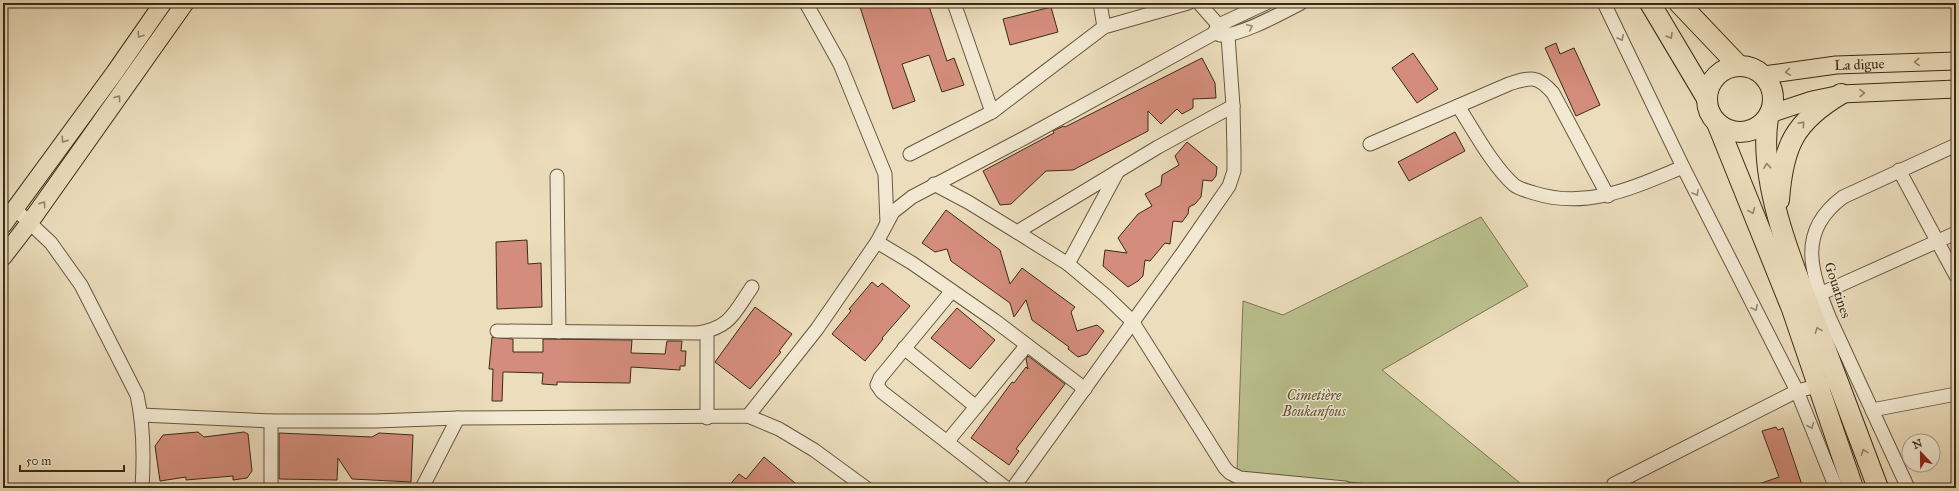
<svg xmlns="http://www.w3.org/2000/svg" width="1959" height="491" font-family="'IM FELL Great Primer',serif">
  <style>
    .green { fill: #bbc08e; stroke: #7a7652 }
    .building { fill: #d48d7c; stroke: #3a2b17 }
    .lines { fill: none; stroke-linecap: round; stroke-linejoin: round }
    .minor-casing { stroke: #665840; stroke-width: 15 }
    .major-casing { stroke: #3a2b17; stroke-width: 19 }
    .highway-casing { stroke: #3a2b17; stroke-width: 22 }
    .minor { stroke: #f3e9d3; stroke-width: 13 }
    .major { stroke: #ecddbc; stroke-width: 17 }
    .highway { stroke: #ecddbc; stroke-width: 20 }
    .oneway { stroke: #968a75 }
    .oneway2 { stroke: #93846a }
    .labels { text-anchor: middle; stroke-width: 3; stroke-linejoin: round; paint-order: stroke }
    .street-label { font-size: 14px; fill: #3a2b17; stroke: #f3e9d3 }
    .park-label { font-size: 14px; font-style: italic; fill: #5a5035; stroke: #f3e9d3 }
  </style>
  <rect width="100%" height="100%" fill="#ecddbc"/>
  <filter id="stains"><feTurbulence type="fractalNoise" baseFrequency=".005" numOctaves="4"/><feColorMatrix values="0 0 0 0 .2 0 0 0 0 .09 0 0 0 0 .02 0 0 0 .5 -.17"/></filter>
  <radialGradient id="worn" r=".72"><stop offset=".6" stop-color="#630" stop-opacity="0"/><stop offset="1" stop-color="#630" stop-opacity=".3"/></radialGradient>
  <polygon class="green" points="1481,217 1528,286 1382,370 1526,488 1410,488 1237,471 1243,301 1283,315"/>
  <g class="building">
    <polygon points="873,3 928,3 947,61 954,58 964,85 942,92 929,55 902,64 915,101 893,109 860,7"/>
    <polygon points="1051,7 1058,32 1010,45 1003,19"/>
    <polygon points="1556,43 1560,54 1574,48 1600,105 1576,116 1545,48"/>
    <polygon points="1413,53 1438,89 1417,103 1392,68"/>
    <polygon points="1202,58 1215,83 1216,98 1193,99 1193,108 1182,114 1177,109 1161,124 1148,111 1148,131 1073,170 1046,171 1011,204 1000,205 983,171 1054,133 1053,131 1057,129 1064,126 1065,127"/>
    <polygon points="1455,132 1465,151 1409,181 1398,162"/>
    <polygon points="1187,142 1217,167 1216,176 1212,181 1203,180 1201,197 1195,204 1189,207 1188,214 1182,222 1173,221 1170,244 1165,243 1150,261 1145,260 1143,276 1138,281 1128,287 1103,266 1105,250 1127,253 1118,238 1138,214 1152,206 1145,194 1161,185 1162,175 1179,165 1175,156"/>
    <polygon points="946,210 1000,250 1010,284 1022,268 1075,307 1071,312 1077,331 1097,325 1104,331 1087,354 1078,357 1068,349 1069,347 1032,320 1026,300 1014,317 1010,303 951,261 947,249 935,252 922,243"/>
    <polygon points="527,240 528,264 541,263 542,307 497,309 496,242"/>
    <polygon points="872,282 878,287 882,283 910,306 882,338 883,339 865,361 832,334 851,311 849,309"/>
    <polygon points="755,307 792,334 779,351 781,352 750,389 715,362"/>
    <polygon points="957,308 995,340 970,369 931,338"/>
    <polygon points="492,337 513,339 513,352 543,352 543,339 632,340 631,353 665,354 667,341 682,341 681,351 686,351 685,366 680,366 680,370 631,367 630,383 557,382 557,385 542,384 543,373 507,372 503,372 502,401 492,401 493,369 489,369"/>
    <polygon points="1028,356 1065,384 1016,449 1019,451 1009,465 971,438 1012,382 1014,383 1026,367 1028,369 1026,359"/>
    <polygon points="1776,427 1778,430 1783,428 1803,488 1753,488 1753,486 1779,477 1762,431"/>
    <polygon points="198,432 204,437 244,432 248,434 252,471 247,478 233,480 233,476 186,480 186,477 160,481 155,446 163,435"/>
    <polygon points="279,433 372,437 379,433 413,435 411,482 352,479 338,458 337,480 279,479"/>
    <polygon points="764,457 801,488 727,488 739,474 746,479"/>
  </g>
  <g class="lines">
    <g class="minor-casing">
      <g id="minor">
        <polyline points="806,3 840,64 885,174 887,223"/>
        <polyline points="954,3 992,112"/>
        <polyline points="1100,3 1104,27"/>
        <polyline points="1604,3 1683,167 1797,391 1836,488"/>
        <path d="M1220 35C1239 37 1283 12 1301 3"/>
        <path d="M1458 106C1474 131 1492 165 1514 185 1519 189 1528 191 1534 193 1588 210 1634 187 1683 167"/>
        <path d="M1370 144 1509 84C1531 77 1537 75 1553 93L1608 196"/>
        <polyline points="910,154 992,112 1104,27 1188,3"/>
        <polyline points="1899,170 1956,276"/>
        <polyline points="557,176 559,332"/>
        <polyline points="934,184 968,202 1017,232 1158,147 1233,106"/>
        <path d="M15 209 51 243 81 285 137 395C144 426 144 457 142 488"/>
        <polyline points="1017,232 1068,264 1105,295 1132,321 1225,468 1230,473 1240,478 1345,488"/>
        <polyline points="877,242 912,263 994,320 1085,389"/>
        <polyline points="1068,264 1118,171"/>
        <polyline points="951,292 880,378 877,385 882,392 947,442 1027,345"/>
        <polyline points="1820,294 1956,233"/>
        <path d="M497 331 698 333C731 327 734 313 752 287"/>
        <polyline points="707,331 707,418"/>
        <polyline points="904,348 975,406"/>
        <polyline points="1872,410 1956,394"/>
        <polyline points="141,415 271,421 375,421 458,418 748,416 779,429 814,450 866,488"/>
        <polyline points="748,416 817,329 877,242 893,212 912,197 1028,136 1213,34 1219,25 1266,3"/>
        <polyline points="271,421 271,488"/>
        <polyline points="947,442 1006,488"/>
        <polyline points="422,488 458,418"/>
        <polyline points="1013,488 1184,251 1229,186 1234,171 1234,154 1233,106 1228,36 1199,3"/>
        <polyline points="1615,488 1614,484 1797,391 1825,384"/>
        <path d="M1908 488 1830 319C1811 272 1796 232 1843 197L1956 145"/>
      </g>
    </g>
    <g class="major-casing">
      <g id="major">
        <path id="s1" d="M1764 75 1836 65 1956 61"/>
        <polyline points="1770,114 1812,100 1841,94 1956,89"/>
        <polyline points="3,225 115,72 163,3"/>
        <polyline points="3,257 30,222 185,3"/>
      </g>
    </g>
    <g class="highway-casing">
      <g id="highway">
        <polyline points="1650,3 1706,97"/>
        <polyline points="1679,3 1738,65"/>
        <circle cx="1740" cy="99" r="33"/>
        <path d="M1768 118C1757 184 1797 275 1821 337 1840 387 1859 438 1878 488"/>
        <polyline points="1717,123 1792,309 1853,488"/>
        <path d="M1779 200C1783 146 1794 122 1841 94"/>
      </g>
    </g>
    <use href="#minor" class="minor"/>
    <use href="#major" class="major"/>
    <use href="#highway" class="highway"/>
  </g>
  <defs><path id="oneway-chevron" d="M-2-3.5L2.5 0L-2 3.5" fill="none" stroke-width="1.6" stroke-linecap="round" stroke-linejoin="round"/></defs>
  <g class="oneway">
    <use href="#oneway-chevron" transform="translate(1250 27) rotate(-25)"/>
    <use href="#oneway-chevron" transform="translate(1621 38) rotate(64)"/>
    <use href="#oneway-chevron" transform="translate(1696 193) rotate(63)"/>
    <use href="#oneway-chevron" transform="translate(1755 308) rotate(63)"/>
    <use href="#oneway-chevron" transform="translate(1811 426) rotate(68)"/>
  </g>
  <g class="oneway2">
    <use href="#oneway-chevron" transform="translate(140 35) rotate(124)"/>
    <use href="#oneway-chevron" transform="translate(1670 36) rotate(59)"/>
    <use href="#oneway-chevron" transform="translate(1917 62) rotate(178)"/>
    <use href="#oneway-chevron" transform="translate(1788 72) rotate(172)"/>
    <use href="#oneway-chevron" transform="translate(1862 93) rotate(-2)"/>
    <use href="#oneway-chevron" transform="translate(118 98) rotate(-54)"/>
    <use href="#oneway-chevron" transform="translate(1802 124) rotate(-49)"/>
    <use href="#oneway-chevron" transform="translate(64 140) rotate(125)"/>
    <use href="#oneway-chevron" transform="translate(1767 166) rotate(-96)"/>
    <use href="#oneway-chevron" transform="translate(43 204) rotate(-55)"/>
    <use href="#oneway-chevron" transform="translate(1752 211) rotate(68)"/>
    <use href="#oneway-chevron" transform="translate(1818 330) rotate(-111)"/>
    <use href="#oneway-chevron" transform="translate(1864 452) rotate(-111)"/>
  </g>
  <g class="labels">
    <g class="street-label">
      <text dy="5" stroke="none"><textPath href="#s1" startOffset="96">La digue</textPath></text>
      <text transform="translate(1838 290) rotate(72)" y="5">Gouatines</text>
    </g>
    <g class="park-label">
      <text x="1314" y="400">Cimetière<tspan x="1314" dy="16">Boukanfous</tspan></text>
    </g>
  </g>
  <rect width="1959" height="491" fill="none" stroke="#ecddbc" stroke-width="16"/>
  <rect x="4" y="4" width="1951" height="483" fill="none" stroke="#3a2b17" stroke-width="2"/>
  <rect x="8" y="8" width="1943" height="475" fill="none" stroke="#3a2b17"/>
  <g transform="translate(1921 453) rotate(338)"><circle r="19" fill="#f3e9d3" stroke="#a99d88"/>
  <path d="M0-3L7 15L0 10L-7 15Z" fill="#8f2418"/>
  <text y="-6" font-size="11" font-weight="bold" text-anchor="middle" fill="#3a2b17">N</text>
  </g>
  <path d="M20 465v6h104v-6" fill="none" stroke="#3a2b17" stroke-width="2"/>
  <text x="26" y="465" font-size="12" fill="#3a2b17" stroke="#f3e9d3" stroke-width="3" paint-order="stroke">50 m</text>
  <rect width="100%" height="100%" filter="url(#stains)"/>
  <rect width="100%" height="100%" fill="url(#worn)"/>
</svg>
